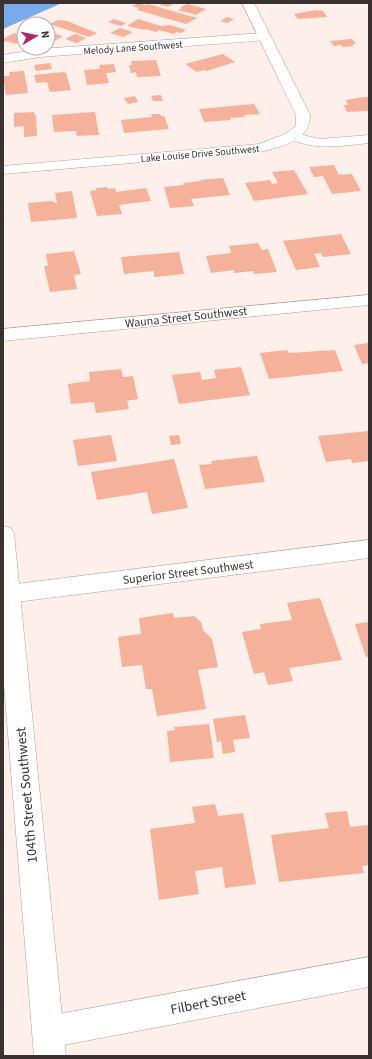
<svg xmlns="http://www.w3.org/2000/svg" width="372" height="1059" font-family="'Source Sans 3',sans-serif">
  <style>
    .water { fill: #79abec }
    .building { fill: #f6b19b }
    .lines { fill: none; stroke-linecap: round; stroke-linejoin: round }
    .street-casing { stroke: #b2a19a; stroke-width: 1 }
    .secondary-casing { stroke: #b2a19a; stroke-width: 1 }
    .street { fill: #fff; fill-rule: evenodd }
    .secondary { fill: #fff; fill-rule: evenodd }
    .labels { text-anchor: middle; stroke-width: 3; stroke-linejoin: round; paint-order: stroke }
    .far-street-label { font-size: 10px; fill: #393230; stroke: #fff }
    .street-label { font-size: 12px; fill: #393230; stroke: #fff }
    .near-street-label { font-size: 14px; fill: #393230; stroke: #fff }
  </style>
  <rect width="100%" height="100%" fill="#feefea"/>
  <polygon class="water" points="3,3 62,3 3,29"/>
  <g class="building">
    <polygon points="138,3 146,5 148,4 197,18 186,24 137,10 139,8 132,6"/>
    <polygon points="156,3 175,3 168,7"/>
    <polygon points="188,4 206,9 196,15 178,10 182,8 180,7"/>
    <polygon points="316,10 323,11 327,17 298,19 294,14"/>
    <polygon points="227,17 234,19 227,23 220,21"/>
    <polygon points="114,19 126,23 121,26 108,22"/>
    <polygon points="138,19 161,26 170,25 186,30 181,33 176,32 174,34 159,30 156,32 146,29 144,30 127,26"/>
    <polygon points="58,20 67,21 97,33 89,37 50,24"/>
    <polygon points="120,28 133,32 123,37 110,33"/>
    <polygon points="48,32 63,36 49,44"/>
    <polygon points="14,33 21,35 24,34 24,44 20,42 16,44 6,41 3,43 3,39"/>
    <polygon points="75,34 86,38 77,43 65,39"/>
    <polygon points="352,39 356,44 352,44 354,46 342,47 341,45 334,46 330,41"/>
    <polygon points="223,54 235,62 207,71 205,70 197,72 185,64"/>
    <polygon points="156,60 161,76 137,77 136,72 131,73 129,65 132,65 131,61"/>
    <polygon points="50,63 52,69 36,71 34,65"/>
    <polygon points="114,64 116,72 106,73 109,83 87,85 84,70 100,69 99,65"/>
    <polygon points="24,71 28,93 6,95 3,76 10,76 9,72"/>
    <polygon points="63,72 66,73 71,90 50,92 47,82 36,83 34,75"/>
    <polygon points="161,95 163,101 153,101 151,96"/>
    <polygon points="135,96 138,102 128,104 124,98"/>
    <polygon points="364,97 369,97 369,111 347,112 344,105 348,105 346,100"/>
    <polygon points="254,104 260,114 244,115 245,117 230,118 231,120 204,122 199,109"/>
    <polygon points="34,112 34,115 36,115 37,136 24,137 24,126 14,127 14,113"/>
    <polygon points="95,112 99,135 77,136 76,131 54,132 52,115"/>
    <polygon points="151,114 160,114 161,116 164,116 169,129 124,133 121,120 152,117"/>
    <polygon points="334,165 339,175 352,174 361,191 332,194 323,176 314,177 309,167"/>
    <polygon points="294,170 308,194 254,201 245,183 270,180 272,184 278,183 272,172"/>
    <polygon points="223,178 230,195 191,199 194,206 170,208 164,187 184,185 183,183 201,181 200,180"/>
    <polygon points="107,187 108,189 115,188 116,192 146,188 151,201 119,205 122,214 97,216 90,191 96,190 96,188"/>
    <polygon points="72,191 77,218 31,222 28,203 53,201 54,203 57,203 55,193"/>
    <polygon points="341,234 351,254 323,257 321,253 314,254 320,267 296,270 283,241"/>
    <polygon points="258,243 262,250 268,249 277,272 254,274 253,271 234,273 234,270 211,273 206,256 231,253 229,246"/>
    <polygon points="74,251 81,274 74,275 77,289 50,292 44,266 48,266 46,254"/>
    <polygon points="179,252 184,274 154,277 154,271 124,274 121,257"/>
    <polygon points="369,343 369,363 362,364 354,345"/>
    <polygon points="287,350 289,353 335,350 343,371 269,379 260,353"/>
    <polygon points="241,367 250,395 179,404 172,375 200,372 202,380 216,378 214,370"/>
    <polygon points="121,369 123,377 133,376 138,399 127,401 129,409 96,413 94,402 71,404 68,384 90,381 89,372"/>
    <polygon points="369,431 369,461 352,463 351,459 326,462 318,436"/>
    <polygon points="111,435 117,461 78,466 73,440"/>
    <polygon points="179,435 181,444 171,445 169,436"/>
    <polygon points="257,456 265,482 205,489 199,465 212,464 211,461"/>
    <polygon points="174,459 188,508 152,514 147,492 97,500 91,472"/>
    <polygon points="320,598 342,660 289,668 293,681 268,685 264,672 254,674 242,632 261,629 260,624 292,620 287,603"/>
    <polygon points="173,613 174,618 194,616 201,622 203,630 212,639 218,667 198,670 206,709 157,716 152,689 146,689 142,665 122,667 118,637 141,634 139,618"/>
    <polygon points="369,622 369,657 366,657 355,624"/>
    <polygon points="245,715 250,738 233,740 235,752 223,754 221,741 217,742 213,719"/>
    <polygon points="209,724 214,758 170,762 167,731 175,730 174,727"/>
    <polygon points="215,804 218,816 243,813 256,884 225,888 222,867 195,871 199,894 159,900 150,829 195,823 192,807"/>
    <polygon points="347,811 350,827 369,825 369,865 362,866 364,873 279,882 271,835 329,828 325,813"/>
  </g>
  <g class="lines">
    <g class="street-casing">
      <g id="street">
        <polygon points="264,33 268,34 270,37 268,40 40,57 3,63 3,55 40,49"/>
        <path d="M293 131 307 136 320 139 369 135V143C341 146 314 151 288 138L286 135 288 132Z"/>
        <polygon points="369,295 369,305 3,341 3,329"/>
        <polygon points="369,540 369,558 8,603 3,602 3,586 8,585"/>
        <polygon points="369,957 369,987 48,1048 37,1043 32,1032 37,1021 48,1016"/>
      </g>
    </g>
    <g class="secondary-casing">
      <g id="secondary">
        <path d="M242 3H254L310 115C311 141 280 147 260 152L3 174V166L259 144 285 134 296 126V115Z"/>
        <polygon points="3,526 11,528 14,534 66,1056 34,1056 3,672"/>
      </g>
    </g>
    <use href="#street" class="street"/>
    <use href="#secondary" class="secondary"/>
  </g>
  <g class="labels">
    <g class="far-street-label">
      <text transform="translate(133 47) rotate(-4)" y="4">Melody Lane Southwest</text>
      <text transform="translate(200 153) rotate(-5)" y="4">Lake Louise Drive Southwest</text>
    </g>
    <g class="street-label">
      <text transform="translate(186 317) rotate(-6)" y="4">Wauna Street Southwest</text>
      <text transform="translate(188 572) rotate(-7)" y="4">Superior Street Southwest</text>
    </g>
    <g class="near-street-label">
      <text transform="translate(26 795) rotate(-95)" y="5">104th Street Southwest</text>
      <text transform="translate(208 1002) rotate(-11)" y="5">Filbert Street</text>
    </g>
  </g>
  <rect width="372" height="1059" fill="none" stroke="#393230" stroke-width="8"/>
  <g transform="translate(36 36) rotate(81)"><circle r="19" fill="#ffffff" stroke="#b0adac"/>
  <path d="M0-3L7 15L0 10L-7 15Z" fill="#ad2871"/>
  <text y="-6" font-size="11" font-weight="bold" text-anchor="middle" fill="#393230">N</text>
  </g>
</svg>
